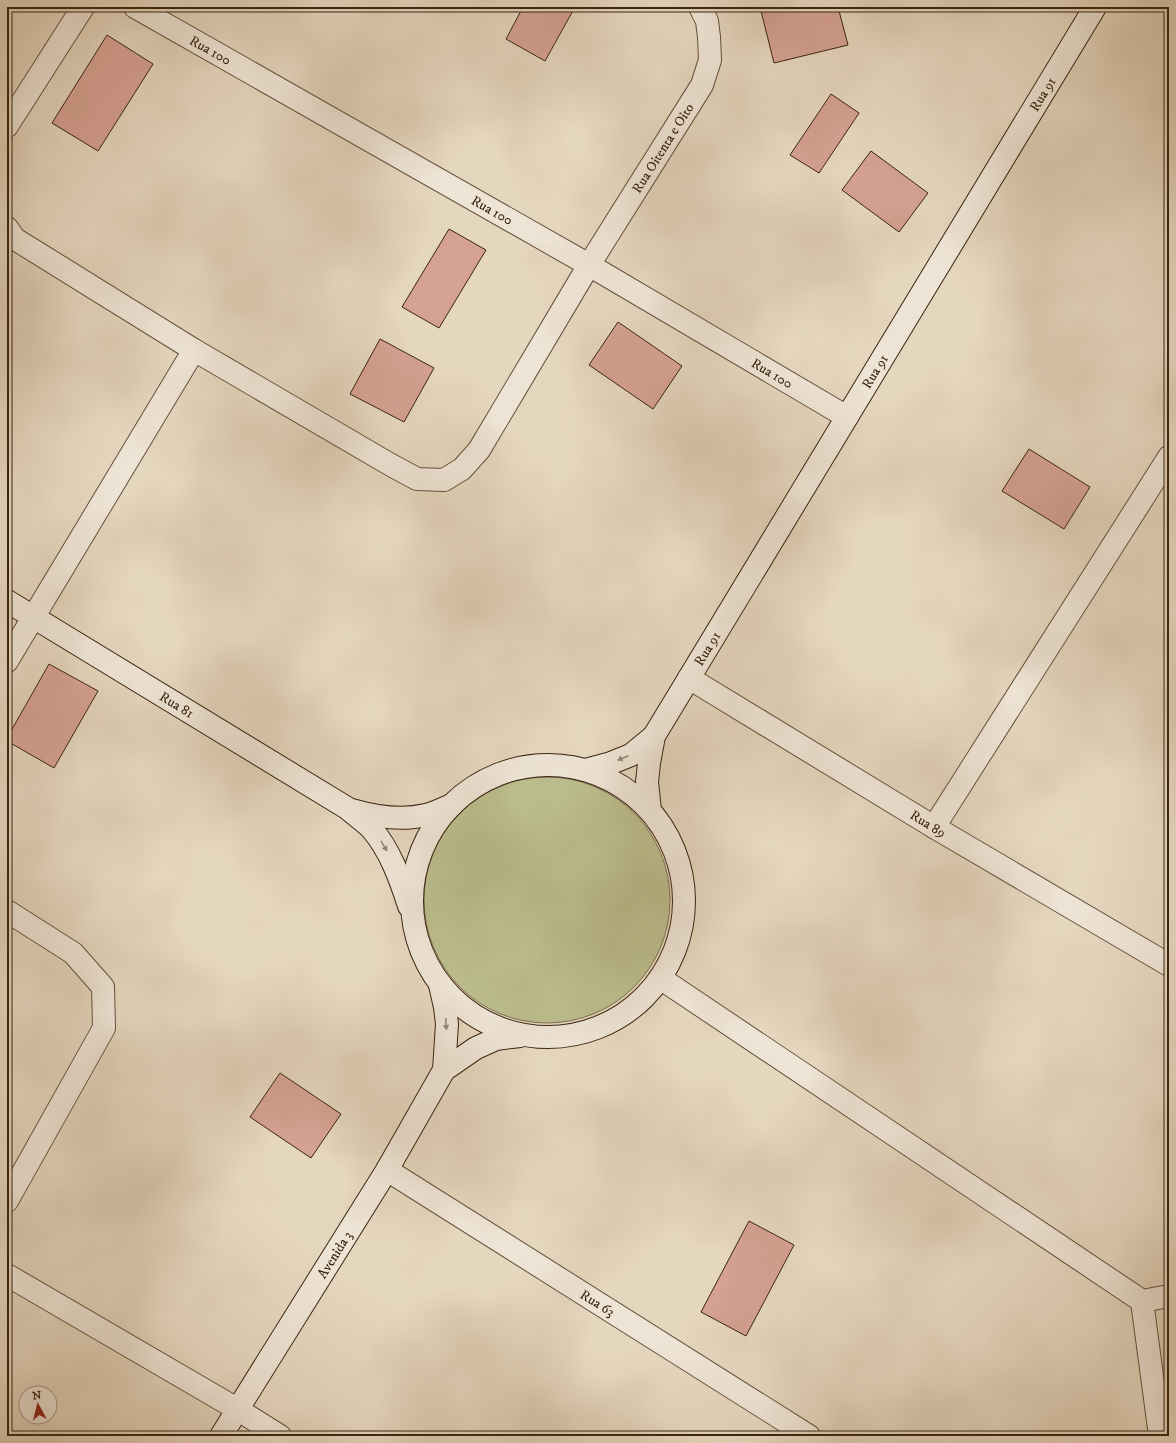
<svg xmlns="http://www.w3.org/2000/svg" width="1176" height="1443" font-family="'IM FELL DW Pica',serif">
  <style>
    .green { fill: #bbbc8d; stroke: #7a704f }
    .building { fill: #d5a192; stroke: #392411 }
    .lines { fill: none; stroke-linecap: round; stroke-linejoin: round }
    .street-casing { stroke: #64503c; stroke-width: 24 }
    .secondary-casing { stroke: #392411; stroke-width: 24 }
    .street { stroke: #eee4d5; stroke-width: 22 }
    .secondary { stroke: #eee4d5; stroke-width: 22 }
    .oneway { fill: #948473 }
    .labels { text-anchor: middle; stroke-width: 3; stroke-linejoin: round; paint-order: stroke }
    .street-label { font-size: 14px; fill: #392411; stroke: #eee4d5 }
  </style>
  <rect width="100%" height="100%" fill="#e5d6be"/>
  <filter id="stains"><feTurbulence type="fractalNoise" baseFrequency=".005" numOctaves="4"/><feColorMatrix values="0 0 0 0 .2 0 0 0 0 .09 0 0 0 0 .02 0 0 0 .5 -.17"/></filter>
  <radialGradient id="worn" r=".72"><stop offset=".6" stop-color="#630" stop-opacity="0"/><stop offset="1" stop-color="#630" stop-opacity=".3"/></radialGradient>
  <circle class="green" cx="547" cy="900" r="123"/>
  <g class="building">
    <polygon points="523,7 575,7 545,61 506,39"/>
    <polygon points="760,7 838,7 848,45 774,63"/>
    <polygon points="107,35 153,64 98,151 52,123"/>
    <polygon points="831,94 859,113 819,173 790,155"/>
    <polygon points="871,151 928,193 899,232 842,190"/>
    <polygon points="449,229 486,250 439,328 402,307"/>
    <polygon points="618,322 682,366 653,409 589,365"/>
    <polygon points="380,339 434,368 404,422 350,394"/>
    <polygon points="1029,449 1090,487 1064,529 1002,491"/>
    <polygon points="49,664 98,691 54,768 7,741 7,738"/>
    <polygon points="280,1073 341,1114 311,1158 250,1117"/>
    <polygon points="749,1221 794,1245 746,1336 701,1312"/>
  </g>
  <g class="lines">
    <g class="street-casing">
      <g id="street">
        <path id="s1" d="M135 7 589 265 847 417"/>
        <polyline points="7,126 83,7"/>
        <path id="s2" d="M7 228 15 239 194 350 391 465 417 479 444 480 462 469 479 450 589 265 702 85 710 60 709 37 707 21 700 7"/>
        <polyline points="7,661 194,350"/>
        <path id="s3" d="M689 678 934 827 1169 965"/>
        <polyline points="934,827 1169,457"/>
        <polyline points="7,911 73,953 103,987 104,1028 7,1201"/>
        <polyline points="660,978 1142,1301 1169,1296"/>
        <path id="s4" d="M387 1170 809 1436"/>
        <polyline points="7,1275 237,1409 280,1436"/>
        <polyline points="1142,1301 1160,1436"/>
      </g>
    </g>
    <g class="secondary-casing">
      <g id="secondary">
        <path id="s5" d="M7 601 347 808C355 815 364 821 371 828 390 850 400 878 409 906"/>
        <circle cx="548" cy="901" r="136"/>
        <polyline points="585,770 611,763 631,755 654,736"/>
        <path d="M352 810C376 817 401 821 426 815 435 813 444 808 452 805"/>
        <path id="s6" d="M650 810 647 782 649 763 654 736 1095 7"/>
        <polyline points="440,985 445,1007 447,1024 444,1070"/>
        <path id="s7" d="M221 1436 387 1170 444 1070 476 1048 496 1039 520 1036"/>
      </g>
    </g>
    <use href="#street" class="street"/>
    <use href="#secondary" class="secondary"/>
  </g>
  <defs><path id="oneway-solid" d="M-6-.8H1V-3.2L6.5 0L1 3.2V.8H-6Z"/></defs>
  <g class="oneway">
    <use href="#oneway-solid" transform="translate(623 758) rotate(157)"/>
    <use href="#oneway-solid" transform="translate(384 846) rotate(59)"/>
    <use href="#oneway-solid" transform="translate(446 1024) rotate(87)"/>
  </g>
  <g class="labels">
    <g class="street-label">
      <text dy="5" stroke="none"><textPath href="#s1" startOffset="87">Rua 100</textPath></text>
      <text dy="5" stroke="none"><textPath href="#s6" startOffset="825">Rua 91</textPath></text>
      <text dy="5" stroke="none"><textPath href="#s2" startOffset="909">Rua Oitenta e Oito</textPath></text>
      <text dy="5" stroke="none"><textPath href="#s1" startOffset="411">Rua 100</textPath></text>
      <text dy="5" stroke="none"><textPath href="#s6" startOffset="501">Rua 91</textPath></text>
      <text dy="5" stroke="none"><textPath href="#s1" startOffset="735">Rua 100</textPath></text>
      <text dy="5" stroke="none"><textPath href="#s6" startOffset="177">Rua 91</textPath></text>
      <text dy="5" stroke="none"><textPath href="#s5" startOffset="199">Rua 81</textPath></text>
      <text dy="5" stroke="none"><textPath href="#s3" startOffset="280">Rua 89</textPath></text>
      <text dy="5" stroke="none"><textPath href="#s7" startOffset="214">Avenida 3</textPath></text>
      <text dy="5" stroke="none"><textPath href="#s4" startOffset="249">Rua 63</textPath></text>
    </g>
  </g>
  <rect width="1176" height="1443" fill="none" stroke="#e5d6be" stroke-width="24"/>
  <rect x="8" y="8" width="1160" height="1427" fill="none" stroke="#392411" stroke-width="2"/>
  <rect x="12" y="12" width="1152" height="1419" fill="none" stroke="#392411"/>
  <g transform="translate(38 1405) rotate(353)"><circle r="19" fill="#eee4d5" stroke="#a69787"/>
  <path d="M0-3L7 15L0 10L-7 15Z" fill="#8f2418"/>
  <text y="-6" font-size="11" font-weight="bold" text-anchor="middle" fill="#392411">N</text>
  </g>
  <rect width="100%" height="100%" filter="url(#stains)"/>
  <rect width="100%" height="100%" fill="url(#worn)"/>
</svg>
